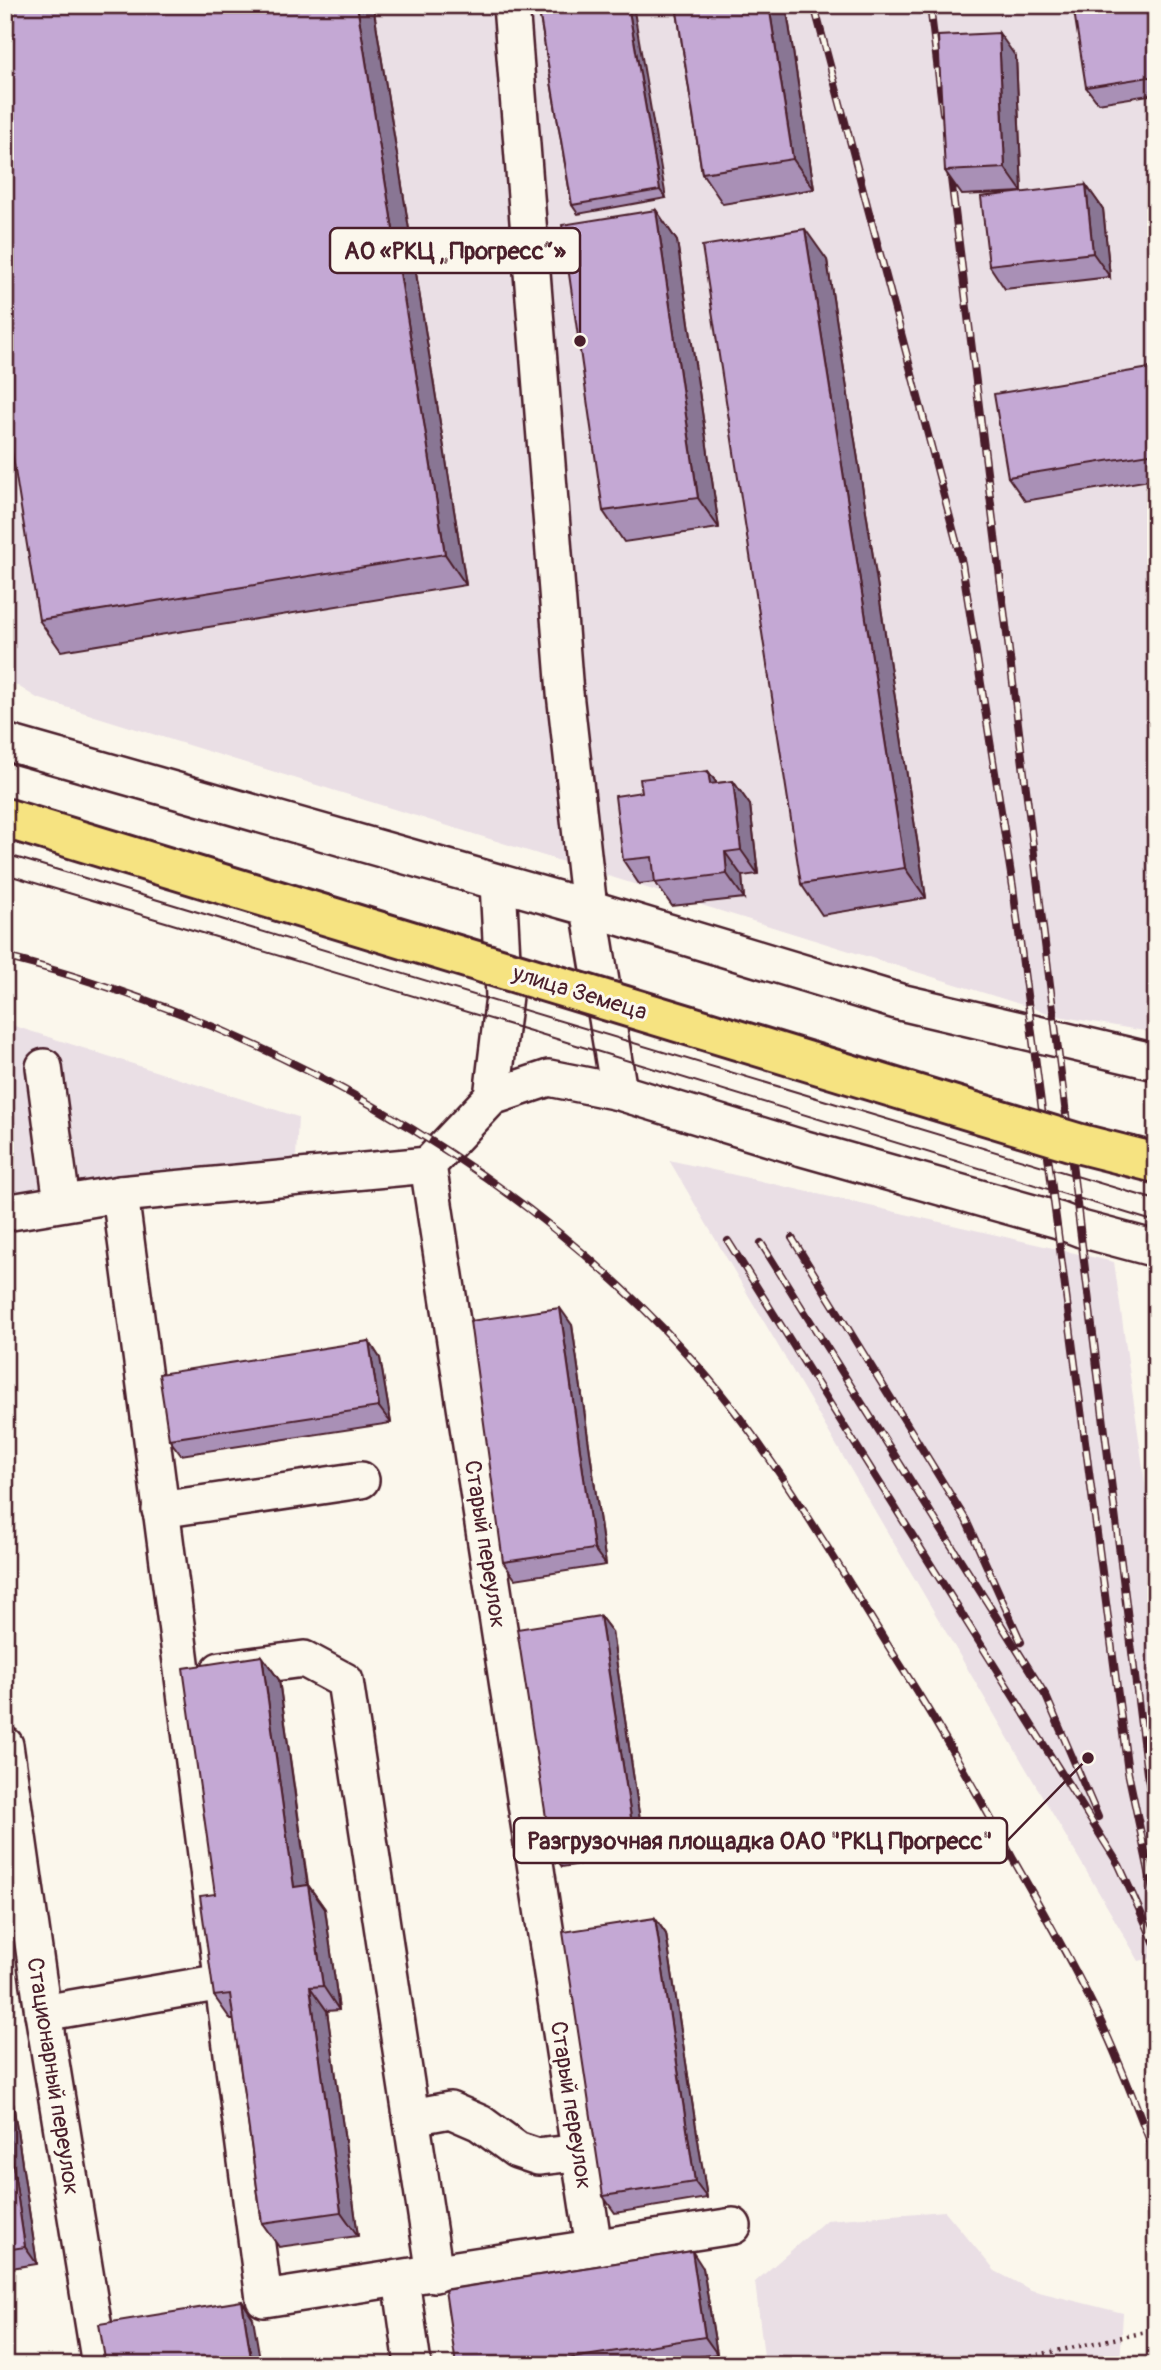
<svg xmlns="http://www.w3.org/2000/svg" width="1161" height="2370" font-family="Pangolin,sans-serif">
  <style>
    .built { fill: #eadfe5 }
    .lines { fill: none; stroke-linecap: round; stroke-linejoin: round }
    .minor-casing { stroke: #4a1f2b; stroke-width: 40 }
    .path { stroke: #4a1f2b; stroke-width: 4.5; stroke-dasharray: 2 5; stroke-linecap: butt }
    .minor { stroke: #fbf7ec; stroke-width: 35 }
    .tram { stroke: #4a1f2b; stroke-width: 2 }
    .rail-casing { stroke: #4a1f2b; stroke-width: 8 }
    .rail { stroke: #fbf7ec; stroke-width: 5; stroke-dasharray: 16; stroke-linecap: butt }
    .major-bridge-casing { stroke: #4a1f2b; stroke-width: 44; stroke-linecap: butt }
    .major-bridge { stroke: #f6e381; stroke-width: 38 }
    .wall { fill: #a990b6; stroke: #4a1f2b; stroke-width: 2 }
    .shaded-wall { fill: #897694; stroke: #4a1f2b; stroke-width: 2 }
    .building { fill: #c4a8d4; stroke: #4a1f2b; stroke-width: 2 }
    .labels { text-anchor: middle; stroke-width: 6; stroke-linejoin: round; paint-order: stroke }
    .street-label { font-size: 23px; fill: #4a1f2b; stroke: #fbf7ec }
    .leader { fill: none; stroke: #4a1f2b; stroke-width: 2.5 }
    .callout-dot { fill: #4a1f2b; stroke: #fbf7ec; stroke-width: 2.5 }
    .callout { fill: #fbf7ec; stroke: #4a1f2b; stroke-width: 2.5 }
    .callout-label { font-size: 24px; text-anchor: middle; font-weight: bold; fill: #4a1f2b }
  </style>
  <rect width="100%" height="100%" fill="#fbf7ec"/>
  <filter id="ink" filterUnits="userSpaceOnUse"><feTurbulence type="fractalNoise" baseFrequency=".0143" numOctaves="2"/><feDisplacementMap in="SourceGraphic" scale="14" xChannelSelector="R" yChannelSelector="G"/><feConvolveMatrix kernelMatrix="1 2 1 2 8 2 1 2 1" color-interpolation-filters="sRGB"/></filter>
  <g filter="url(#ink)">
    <g class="built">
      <polygon points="5,5 1156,5 1156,1033 1058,1016 37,698 5,678"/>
      <polygon points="5,1023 298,1117 296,1158 228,1181 5,1223"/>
      <polygon points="669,1160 1114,1262 1156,1560 1156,1957 1139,1961"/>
      <polygon points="945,2211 995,2271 1031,2290 1123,2313 1120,2365 765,2365 755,2282 826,2220"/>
    </g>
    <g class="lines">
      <g class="minor-casing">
        <g id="minor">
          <polyline points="511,5 565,693 589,908 619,1092"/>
          <polyline points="5,742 589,908 900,1002 1156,1062"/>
          <polyline points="498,883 504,996 492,1097 428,1165 591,2228"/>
          <polyline points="44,1067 62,1203"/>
          <polyline points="492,1097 549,1078 619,1092 802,1148 1058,1220 1081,1229 1156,1249"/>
          <polyline points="120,1194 264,2299 733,2226"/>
          <polyline points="5,1213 120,1194 428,1165"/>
          <polyline points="160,1510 361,1480"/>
          <polyline points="220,1670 304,1659 345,1681 435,2274"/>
          <polyline points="5,1745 43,2013 100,2365"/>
          <polyline points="43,2013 222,1982"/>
          <polyline points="412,2117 450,2110 480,2123 517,2150 538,2157 565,2154"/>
          <polyline points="401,2279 413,2365"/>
        </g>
      </g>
      <polyline class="path" points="990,2365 1156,2330"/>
      <use href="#minor" class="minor"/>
      <g class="tram">
        <polyline points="5,854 1156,1200"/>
        <polyline points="5,874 524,1029 1156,1222"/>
      </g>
      <g class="rail-casing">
        <g id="rail">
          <polyline points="814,5 962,563 1013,887 1128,1772 1156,1905"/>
          <polyline points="930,5 943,113"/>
          <polyline points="949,162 1147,1774 1156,1815"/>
          <path d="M5 957C258 1021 512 1161 688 1355 770 1445 834 1560 899 1663 940 1727 977 1793 1013 1859 1043 1912 1074 1965 1100 2020 1121 2064 1138 2111 1156 2157"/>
          <polyline points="792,1238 966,1520 1021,1642"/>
          <polyline points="728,1241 1119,1865 1156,1946"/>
          <polyline points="761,1243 1046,1696 1098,1817"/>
        </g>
      </g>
      <use href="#rail" class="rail"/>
      <g class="major-bridge-casing">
        <polyline id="major-bridge" points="5,818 1077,1143 1156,1163"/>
      </g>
      <use href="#major-bridge" class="major-bridge"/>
    </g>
    <g class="wall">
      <polygon points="373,5 466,585 61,651 39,620"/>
      <polygon points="538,5 666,198 578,214 572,205"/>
      <polygon points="676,5 786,5 814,189 723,204 702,173"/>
      <polygon points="1156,5 1156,94 1098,103 1086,87"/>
      <polygon points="1016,57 1022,192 962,195 945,171"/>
      <polygon points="1086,185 1103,209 1110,277 1005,289 989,265"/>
      <polygon points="656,210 677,241 719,528 624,542 603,511"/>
      <polygon points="827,260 926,898 822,915 801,884"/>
      <polygon points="1156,367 1156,479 1025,501 1008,477"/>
      <polygon points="708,771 717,783 733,781 750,805 758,874 742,876 744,898 672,906 655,882 639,884 623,860"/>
      <polygon points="572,1325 606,1565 515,1579 503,1562"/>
      <polygon points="369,1341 380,1358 391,1423 181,1455 169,1439"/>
      <polygon points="600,1616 612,1632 645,1854 562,1867 551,1850"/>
      <polygon points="262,1656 279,1680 308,1885 325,1909 339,2010 327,2011 358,2236 279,2247 262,2223 234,2020 231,2020 214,1996 215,1894"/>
      <polygon points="655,1918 666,1934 707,2198 615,2213 603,2196"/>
      <polygon points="5,2049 37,2264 5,2269"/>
      <polygon points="703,2268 717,2354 646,2365 456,2365"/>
    </g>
    <g class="shaded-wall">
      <polygon points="357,5 373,5 466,585 445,554"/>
      <polygon points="628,5 633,5 666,198 660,190"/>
      <polygon points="769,5 786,5 814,189 793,159"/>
      <polygon points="999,33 1016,57 1022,192 1005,168"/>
      <polygon points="1086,185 1103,209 1110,277 1093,253"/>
      <polygon points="656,210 677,241 719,528 698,498"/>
      <polygon points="805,229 827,260 926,898 905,868"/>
      <polygon points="708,771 725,795 710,784"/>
      <polygon points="733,781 750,805 758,874 741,850"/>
      <polygon points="725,852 742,876 744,898 727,874"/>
      <polygon points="560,1308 572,1325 606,1565 594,1549"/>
      <polygon points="369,1341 380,1358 391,1423 379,1407"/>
      <polygon points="600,1616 612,1632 645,1854 634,1837"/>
      <polygon points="262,1656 279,1680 311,1911 294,1887"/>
      <polygon points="308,1885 325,1909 339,2010 323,1986"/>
      <polygon points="655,1918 666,1934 707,2198 695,2182"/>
      <polygon points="310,1987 327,2011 358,2236 341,2212"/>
      <polygon points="5,2049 37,2264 25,2247 5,2111"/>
      <polygon points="692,2251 703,2268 717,2354 705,2337"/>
      <polygon points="242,2301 253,2318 261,2365 252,2365"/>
    </g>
    <g class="building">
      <polygon points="5,5 357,5 445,554 39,620 5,408"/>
      <polygon points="538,5 628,5 660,190 572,205"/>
      <polygon points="676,5 769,5 793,159 702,173"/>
      <polygon points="1073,5 1156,5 1156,76 1086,87"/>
      <polygon points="999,33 1005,168 945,171 938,36"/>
      <polygon points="1086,185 1093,253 989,265 981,197"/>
      <polygon points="656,210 698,498 603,511 562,225"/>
      <polygon points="805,229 905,868 801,884 702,246"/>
      <polygon points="1156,367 1156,453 1008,477 994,394"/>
      <polygon points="708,771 710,784 733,781 741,850 725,852 727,874 655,883 652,857 623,860 615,796 642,792 640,779"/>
      <polygon points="560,1308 594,1549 503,1562 470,1321"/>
      <polygon points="369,1341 379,1407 169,1439 159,1374"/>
      <polygon points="600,1616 634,1837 551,1850 517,1629"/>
      <polygon points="262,1656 294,1887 308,1885 323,1986 310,1987 341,2212 262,2223 230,1994 214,1996 200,1896 215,1894 183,1668"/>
      <polygon points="655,1918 695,2182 603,2196 563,1932"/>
      <polygon points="5,2111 25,2247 5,2250"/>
      <polygon points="692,2251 705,2337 529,2365 456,2365 445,2290"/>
      <polygon points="242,2301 252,2365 106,2365 99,2324"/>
    </g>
  </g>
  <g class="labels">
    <g class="street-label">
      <text transform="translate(580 992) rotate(17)" y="8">улица Земеца</text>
      <text transform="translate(486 1544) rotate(81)" y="8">Старый переулок</text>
      <text transform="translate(54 2076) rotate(81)" y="8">Стационарный переулок</text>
      <text transform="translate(572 2105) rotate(81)" y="8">Старый переулок</text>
    </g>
  </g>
  <path class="leader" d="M580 341L580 250M1088 1758L1007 1841"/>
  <g class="callout-dot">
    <circle cx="580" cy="341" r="7"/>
    <circle cx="1088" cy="1758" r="7"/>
  </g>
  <g class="callout">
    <rect x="330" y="228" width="250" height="45" rx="7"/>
    <rect x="514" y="1818" width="493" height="45" rx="7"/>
  </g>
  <g class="callout-label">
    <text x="455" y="259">АО «РКЦ „Прогресс“»</text>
    <text x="760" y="1849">Разгрузочная площадка ОАО "РКЦ Прогресс"</text>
  </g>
  <rect width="1161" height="2370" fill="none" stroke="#fbf7ec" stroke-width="28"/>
  <rect x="14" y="14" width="1133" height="2342" fill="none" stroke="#4a1f2b" stroke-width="2.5" filter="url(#ink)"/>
</svg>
